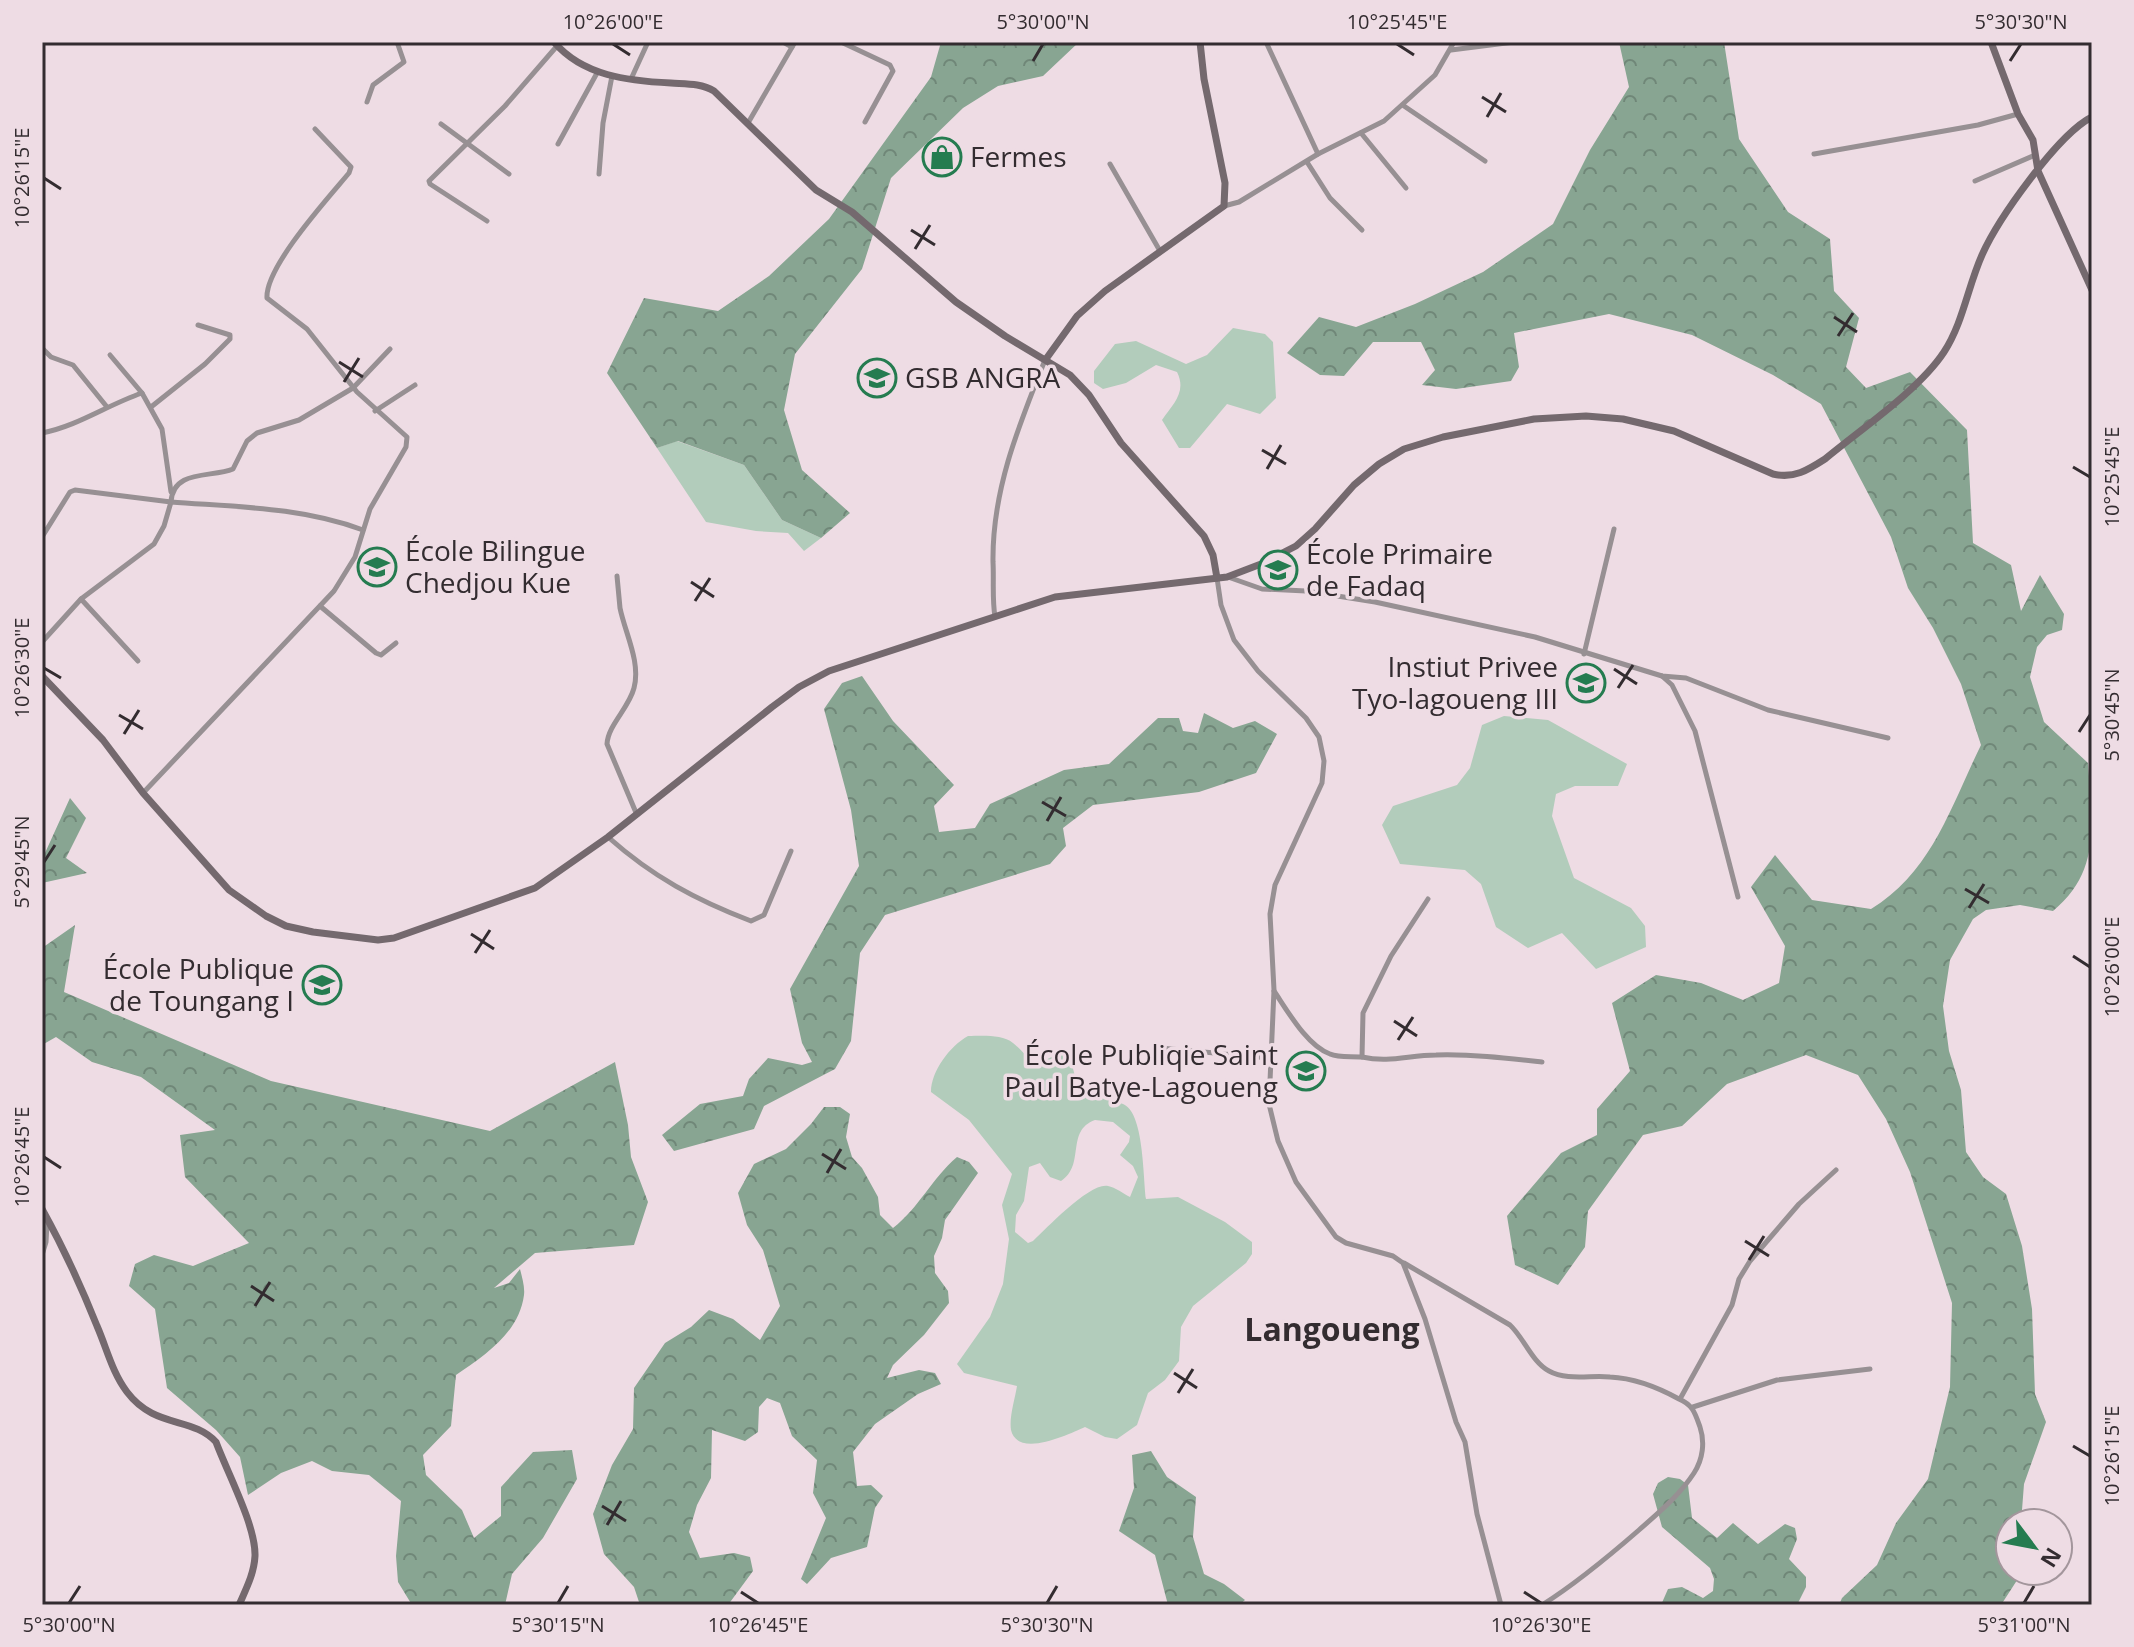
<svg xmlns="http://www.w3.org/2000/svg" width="2134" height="1647" font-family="'Open Sans',sans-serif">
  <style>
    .grass { fill: #b2ccbb; fill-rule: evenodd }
    .forest { fill: url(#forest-crowns) }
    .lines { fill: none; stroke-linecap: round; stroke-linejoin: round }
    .street { stroke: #979093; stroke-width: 5 }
    .secondary { stroke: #74696e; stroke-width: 7 }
    .ticks { fill: none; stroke: #332c30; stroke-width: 3 }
    .labels { text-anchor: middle; stroke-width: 7; stroke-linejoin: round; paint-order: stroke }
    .poi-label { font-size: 28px; fill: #332c30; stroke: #eedce4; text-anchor: start }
    .quarter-label { font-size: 32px; font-weight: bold; fill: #332c30; stroke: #eedce4 }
    .neatline { fill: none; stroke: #332c30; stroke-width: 3 }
    .ticks-label { font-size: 20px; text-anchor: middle; fill: #332c30 }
  </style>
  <defs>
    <pattern id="forest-crowns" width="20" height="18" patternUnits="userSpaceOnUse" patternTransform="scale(2)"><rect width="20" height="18" fill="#88a592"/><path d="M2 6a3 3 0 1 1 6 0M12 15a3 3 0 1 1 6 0" fill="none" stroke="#708778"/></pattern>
  </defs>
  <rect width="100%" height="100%" fill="#eedce4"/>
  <g class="grass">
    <path d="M1233 328 1265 334 1273 342 1276 398 1260 414 1227 404 1190 448H1179L1162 420C1173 404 1187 392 1177 372L1156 365 1126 383 1103 389 1094 383V371L1115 344 1136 341 1186 364 1207 355Z"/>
    <polygon points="677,441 744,465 782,520 821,538 804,551 788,533 756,531 706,522 657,448"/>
    <polygon points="1504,716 1548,720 1627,764 1618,786 1575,786 1556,794 1552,816 1574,878 1631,908 1645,926 1646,947 1596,969 1562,933 1528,948 1496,927 1481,884 1465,870 1400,864 1382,825 1393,806 1457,785 1470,768 1482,725"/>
    <path d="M968 1036C982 1036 1002 1034 1013 1043 1023 1051 1026 1058 1039 1063L1060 1053 1070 1057 1077 1084C1094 1098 1105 1097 1123 1104 1144 1112 1143 1176 1146 1199L1178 1197 1225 1222 1252 1242V1254L1246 1263 1193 1306 1181 1327 1179 1361 1165 1380 1148 1393 1137 1425 1117 1439 1105 1437 1085 1427C1069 1434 1018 1459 1011 1430 1009 1417 1015 1399 1017 1386L964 1373 957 1364 990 1317 1003 1284 1009 1239 1002 1205 1012 1174 969 1120 931 1092C931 1071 950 1046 968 1036ZM1095 1120 1113 1122 1130 1136 1129 1142 1120 1155 1133 1166 1138 1177 1130 1197C1124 1194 1115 1187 1108 1186 1090 1182 1047 1228 1033 1241L1028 1243 1015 1232 1016 1215 1024 1201 1029 1167 1040 1163 1050 1177 1061 1181C1086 1165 1065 1131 1095 1120Z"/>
  </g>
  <g class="forest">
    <polygon points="941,42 1079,42 1043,76 998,86 963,108 891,178 862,269 795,354 784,410 802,470 850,513 821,538 782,520 744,465 678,441 657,448 607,373 644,298 718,311 769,276 829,219 931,77"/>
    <path d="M1619 42H1724L1739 139 1788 212 1830 239 1834 291 1859 318 1846 367 1866 388 1910 372 1967 430 1973 543 2011 565 2021 611 2040 575 2064 614 2062 630 2047 635 2037 647 2030 677 2044 722 2088 763C2092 820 2102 871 2053 911L2020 905 1986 910 1973 919 1950 960 1943 1006 1949 1051 1961 1090 1966 1152 1983 1177 2006 1194 2022 1246 2032 1309 2035 1394 2046 1422 2024 1484 2021 1523H2010V1571H2023L2001 1605H1839L1842 1598 1877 1565 1896 1523 1928 1479 1950 1387 1952 1303 1910 1172 1886 1119 1858 1075 1806 1055 1727 1084 1682 1126 1643 1135 1588 1211 1585 1247 1558 1285 1515 1265 1507 1216 1561 1153 1597 1135V1109L1630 1071 1612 1003 1656 975 1701 983 1743 1000 1779 983 1785 946 1751 887 1775 855 1812 900 1871 909C1932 872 1951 806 1981 745L1961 684 1933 628 1908 588 1891 537 1821 404 1773 375 1692 335 1609 314 1514 333 1519 367 1511 381 1456 389 1422 385 1435 370 1421 342H1373L1344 376 1320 375 1287 353 1319 317 1356 327 1415 304 1483 272 1553 224 1590 150 1629 87Z"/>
    <polygon points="862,676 893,721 954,785 934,806 939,832 975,828 990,804 1064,770 1109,764 1158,718 1179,718 1183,731 1198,733 1204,713 1233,728 1255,721 1277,734 1256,773 1199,792 1093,805 1063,828 1066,846 1050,864 885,915 860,953 851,1041 835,1069 764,1106 754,1129 674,1151 662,1135 700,1104 743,1096 749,1079 768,1058 802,1065 812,1062 802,1043 790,989 859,866 851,810 824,709 842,683"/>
    <polygon points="70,798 86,818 66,858 87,873 42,883 42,850 45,853"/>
    <path d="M75 925 64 992 271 1081 490 1131 615 1062 628 1125 631 1157 648 1202 634 1245 535 1253 494 1288 509 1283 520 1269C522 1277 525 1287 524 1295 519 1333 485 1355 456 1375L451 1426 423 1455 426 1475 462 1510 474 1538 501 1516V1487L533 1452 572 1450 577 1479 543 1538 512 1574 505 1605H412L398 1582 396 1556 401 1501 369 1475 332 1471 312 1461 281 1473 248 1495 240 1457 216 1430 167 1388 155 1309 129 1286 135 1264 154 1255 193 1266 249 1243 185 1177 180 1135 215 1130 141 1077 92 1062 56 1037 42 1045V948Z"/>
    <path d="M824 1107H840L850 1114 846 1137 852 1157 862 1168 878 1197 880 1215 893 1228C919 1208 932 1178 957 1157L969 1162 978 1173 945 1220 942 1238 934 1256 935 1273 948 1291 949 1303 924 1335 893 1365 887 1378 919 1370 935 1373 941 1384 918 1394 875 1424 853 1452 857 1486 871 1485 883 1496 875 1508 867 1547 831 1558 807 1584 801 1579 826 1518 813 1493 817 1460 792 1436 780 1403 767 1398 759 1407 758 1432 745 1441 712 1430 711 1478 697 1505 689 1532 700 1558 734 1553 750 1557 753 1571 728 1605H640L634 1587 604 1554 593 1514 612 1465 633 1429 634 1388 665 1343 691 1327 709 1310 733 1319 760 1340 780 1306 763 1250 747 1225 738 1193 754 1164 786 1149 811 1124Z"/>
    <polygon points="1151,1451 1167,1477 1196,1497 1193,1537 1204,1574 1224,1584 1245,1600 1239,1605 1168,1605 1155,1555 1119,1531 1134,1488 1132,1455"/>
    <polygon points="1668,1477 1680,1479 1688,1485 1692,1518 1717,1538 1733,1523 1758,1544 1785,1524 1795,1528 1797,1539 1789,1559 1806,1577 1806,1587 1797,1605 1745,1605 1738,1602 1736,1605 1661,1605 1668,1589 1682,1587 1703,1598 1713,1591 1714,1579 1710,1568 1662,1527 1653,1494 1658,1483"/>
  </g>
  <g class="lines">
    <g class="street">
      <polyline points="783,42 792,47"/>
      <polyline points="841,42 890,65 893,71 865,122"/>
      <polyline points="1266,42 1318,154"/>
      <polyline points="1451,50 1514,42"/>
      <polyline points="631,79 648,42"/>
      <polyline points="367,102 373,85 404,62 397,42"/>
      <polyline points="1404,106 1485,161"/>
      <polyline points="748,123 795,42"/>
      <polyline points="441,124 509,174"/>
      <polyline points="1361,133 1406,188"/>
      <polyline points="558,144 597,73"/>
      <polyline points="1814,154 1978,125 2018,114"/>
      <polyline points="1307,162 1330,198 1362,230"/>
      <polyline points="1110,164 1160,251"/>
      <polyline points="599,174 603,123 612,76"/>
      <polyline points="1975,181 2035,155"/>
      <polyline points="1224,206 1239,202 1318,154 1384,121 1435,75 1454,42"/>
      <polyline points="487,221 430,184 429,181 505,106 557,46"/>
      <polyline points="42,348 51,357 73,365 107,407"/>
      <polyline points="110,355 142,393 162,429 171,492"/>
      <polyline points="151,407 205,364 230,339 230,335 198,325"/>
      <polyline points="375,411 415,385"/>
      <path d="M42 433C78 426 107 405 142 393"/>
      <path d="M42 537 70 492 75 490 171 502C173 469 211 478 233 469L247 441 257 433 299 420 353 388 390 349"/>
      <path d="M617 576C618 587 619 597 620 608 625 633 641 662 634 688 629 708 608 725 607 744L637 815"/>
      <polyline points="1228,577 1262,589 1306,591 1375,602 1535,637 1662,676 1686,678 1768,710 1888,738"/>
      <polyline points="1217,578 1221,605 1234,640 1258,671 1306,718 1319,737 1324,761 1322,783 1275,885 1270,914 1274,990 1269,1104 1278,1141 1296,1182 1336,1237 1346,1243 1393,1256 1403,1263 1425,1319 1456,1422 1465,1442 1477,1514 1501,1605"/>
      <polyline points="81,599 138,661"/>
      <polyline points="320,606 376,653 381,655 396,643"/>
      <path d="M995 617C992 598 994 581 993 562 992 490 1019 425 1045 360"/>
      <path d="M42 642 81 599 154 544 164 526 171 502C236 507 301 507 363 530"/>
      <polyline points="1584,654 1614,529"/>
      <polyline points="1662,676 1672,685 1695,731 1738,897"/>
      <path d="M143 793 334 591 355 557 370 509 406 447 407 437 357 392 307 329 267 298C265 267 329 197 349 173L351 167 315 129"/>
      <path d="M608 837C653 877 696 900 751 921L764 915 791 851"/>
      <path d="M1274 991C1287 1010 1307 1046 1330 1054 1339 1058 1351 1056 1362 1057L1363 1013 1391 956 1428 899"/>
      <polyline points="1160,1048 1269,1058"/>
      <path d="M1362 1057C1390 1063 1409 1055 1436 1055 1472 1054 1506 1058 1542 1062"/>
      <polyline points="42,1255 46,1242 47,1223"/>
      <path d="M1404 1263 1510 1325C1524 1338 1532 1362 1549 1371 1567 1381 1590 1375 1610 1377 1633 1378 1659 1388 1679 1399 1693 1405 1695 1413 1700 1427 1705 1442 1703 1459 1694 1473 1679 1496 1658 1513 1639 1530 1608 1557 1577 1583 1542 1605"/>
      <polyline points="1680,1399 1732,1305 1739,1279 1750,1261 1799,1204 1836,1170"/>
      <polyline points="1693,1407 1777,1380 1870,1369"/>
    </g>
    <g class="secondary">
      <path d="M554 42C583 76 628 81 671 83 686 84 701 83 714 91L816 190 852 212 956 302 1005 336 1070 375 1089 395 1121 443 1204 536 1213 555 1217 578"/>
      <polyline points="1991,42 2018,114 2033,140 2038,171 2092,290"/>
      <polyline points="1046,359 1077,316 1105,291 1224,206 1225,183 1204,79 1200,42"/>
      <path d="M42 676 103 740 143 793 229 890 266 916 286 926 313 932 378 940 394 938 535 888 608 837 772 707 799 687 829 671 1055 597 1227 577 1261 564 1296 546 1315 529 1354 485 1379 464 1404 449 1443 437 1534 419 1586 416 1623 419 1674 431 1773 474C1794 479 1808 470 1825 459 1861 429 1919 390 1944 352 1963 323 1968 286 1982 255 1998 219 2058 134 2092 117"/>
      <path d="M42 1209C63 1247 81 1286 97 1326 107 1349 112 1372 127 1392 155 1429 192 1416 216 1442 227 1472 256 1526 255 1556 254 1574 246 1589 239 1605"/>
    </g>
  </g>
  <path class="ticks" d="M613 44 630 55M1397 44 1414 55M1033 61 1043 44M2010 61 2021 44M1482 97 1506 112M1487 117 1501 93M44 178 61 189M911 230 935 245M915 249 930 225M1834 317 1857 332M1838 336 1853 313M339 362 363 377M344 382 359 358M1262 450 1286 464M2073 467 2090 477M1267 469 1281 445M691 582 714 597M695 601 710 578M44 668 61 678M1614 669 1637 684M1618 688 1633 665M119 715 143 729M2079 732 2090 715M124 734 139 710M1042 802 1066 816M1047 821 1061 797M44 862 55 845M1965 889 1989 903M1969 908 1984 884M471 934 494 949M475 953 490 930M2073 956 2090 967M1394 1021 1417 1036M1398 1040 1413 1017M822 1154 846 1169M44 1157 61 1168M827 1173 841 1149M1745 1241 1769 1256M1749 1260 1764 1236M251 1286 274 1301M255 1306 270 1282M1174 1373 1197 1388M1178 1393 1193 1369M2073 1446 2090 1456M602 1506 626 1521M607 1525 621 1501M741 1592 758 1603M1524 1592 1541 1603M69 1603 80 1586M558 1603 568 1586M1047 1603 1057 1586M2024 1603 2034 1586"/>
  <defs>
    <g id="shop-ring" transform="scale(2)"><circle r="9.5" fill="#eedce4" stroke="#257c50" stroke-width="1.5"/><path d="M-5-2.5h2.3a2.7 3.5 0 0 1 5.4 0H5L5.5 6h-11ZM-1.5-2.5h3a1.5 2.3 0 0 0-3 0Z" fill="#257c50"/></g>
    <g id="school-ring" transform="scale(2)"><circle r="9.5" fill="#eedce4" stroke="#257c50" stroke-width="1.5"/><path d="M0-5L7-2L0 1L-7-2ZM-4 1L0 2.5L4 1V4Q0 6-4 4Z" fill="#257c50"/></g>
  </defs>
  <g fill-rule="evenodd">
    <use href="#shop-ring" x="942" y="157"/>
    <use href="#school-ring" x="877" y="378"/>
    <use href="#school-ring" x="377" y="567"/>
    <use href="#school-ring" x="1278" y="570"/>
    <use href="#school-ring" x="1586" y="683"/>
    <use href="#school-ring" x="322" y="985"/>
    <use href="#school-ring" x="1306" y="1071"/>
  </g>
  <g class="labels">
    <g class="poi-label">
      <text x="970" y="167">Fermes</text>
      <text x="905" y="388">GSB ANGRA</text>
      <text x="405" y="561">École Bilingue<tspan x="405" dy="32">Chedjou Kue</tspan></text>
      <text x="1306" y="564">École Primaire<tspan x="1306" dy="32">de Fadaq</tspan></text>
      <text x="1558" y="677" text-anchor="end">Instiut Privee<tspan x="1558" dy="32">Tyo-lagoueng III</tspan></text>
      <text x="294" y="979" text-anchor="end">École Publique<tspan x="294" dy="32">de Toungang I</tspan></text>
      <text x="1278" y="1065" text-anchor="end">École Publiqie Saint<tspan x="1278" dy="32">Paul Batye-Lagoueng</tspan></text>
    </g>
    <g class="quarter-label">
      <text x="1332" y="1341">Langoueng</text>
    </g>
  </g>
  <rect width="2134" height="1647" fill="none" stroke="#eedce4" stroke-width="88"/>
  <g transform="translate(2034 1547) rotate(122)"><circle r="38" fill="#eedce4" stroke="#a3969c" stroke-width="2"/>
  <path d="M0-6L14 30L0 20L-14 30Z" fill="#257c50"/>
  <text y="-12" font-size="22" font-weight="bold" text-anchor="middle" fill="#332c30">N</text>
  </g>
  <rect x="44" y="44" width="2046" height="1559" class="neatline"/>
  <g class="ticks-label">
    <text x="613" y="29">10°26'00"E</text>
    <text x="1043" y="29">5°30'00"N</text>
    <text x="1397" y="29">10°25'45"E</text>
    <text x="2021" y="29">5°30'30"N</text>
    <text transform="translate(22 178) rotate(-90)" y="7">10°26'15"E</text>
    <text transform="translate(2112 477) rotate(-90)" y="7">10°25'45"E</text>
    <text transform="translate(22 668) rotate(-90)" y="7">10°26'30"E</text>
    <text transform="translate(2112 715) rotate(-90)" y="7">5°30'45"N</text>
    <text transform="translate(22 862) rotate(-90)" y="7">5°29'45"N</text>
    <text transform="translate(2112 967) rotate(-90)" y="7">10°26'00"E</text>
    <text transform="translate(22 1157) rotate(-90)" y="7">10°26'45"E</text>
    <text transform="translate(2112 1456) rotate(-90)" y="7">10°26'15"E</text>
    <text x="69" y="1632">5°30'00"N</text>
    <text x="558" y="1632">5°30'15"N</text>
    <text x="758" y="1632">10°26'45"E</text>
    <text x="1047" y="1632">5°30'30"N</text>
    <text x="1541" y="1632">10°26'30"E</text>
    <text x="2024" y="1632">5°31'00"N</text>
  </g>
</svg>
